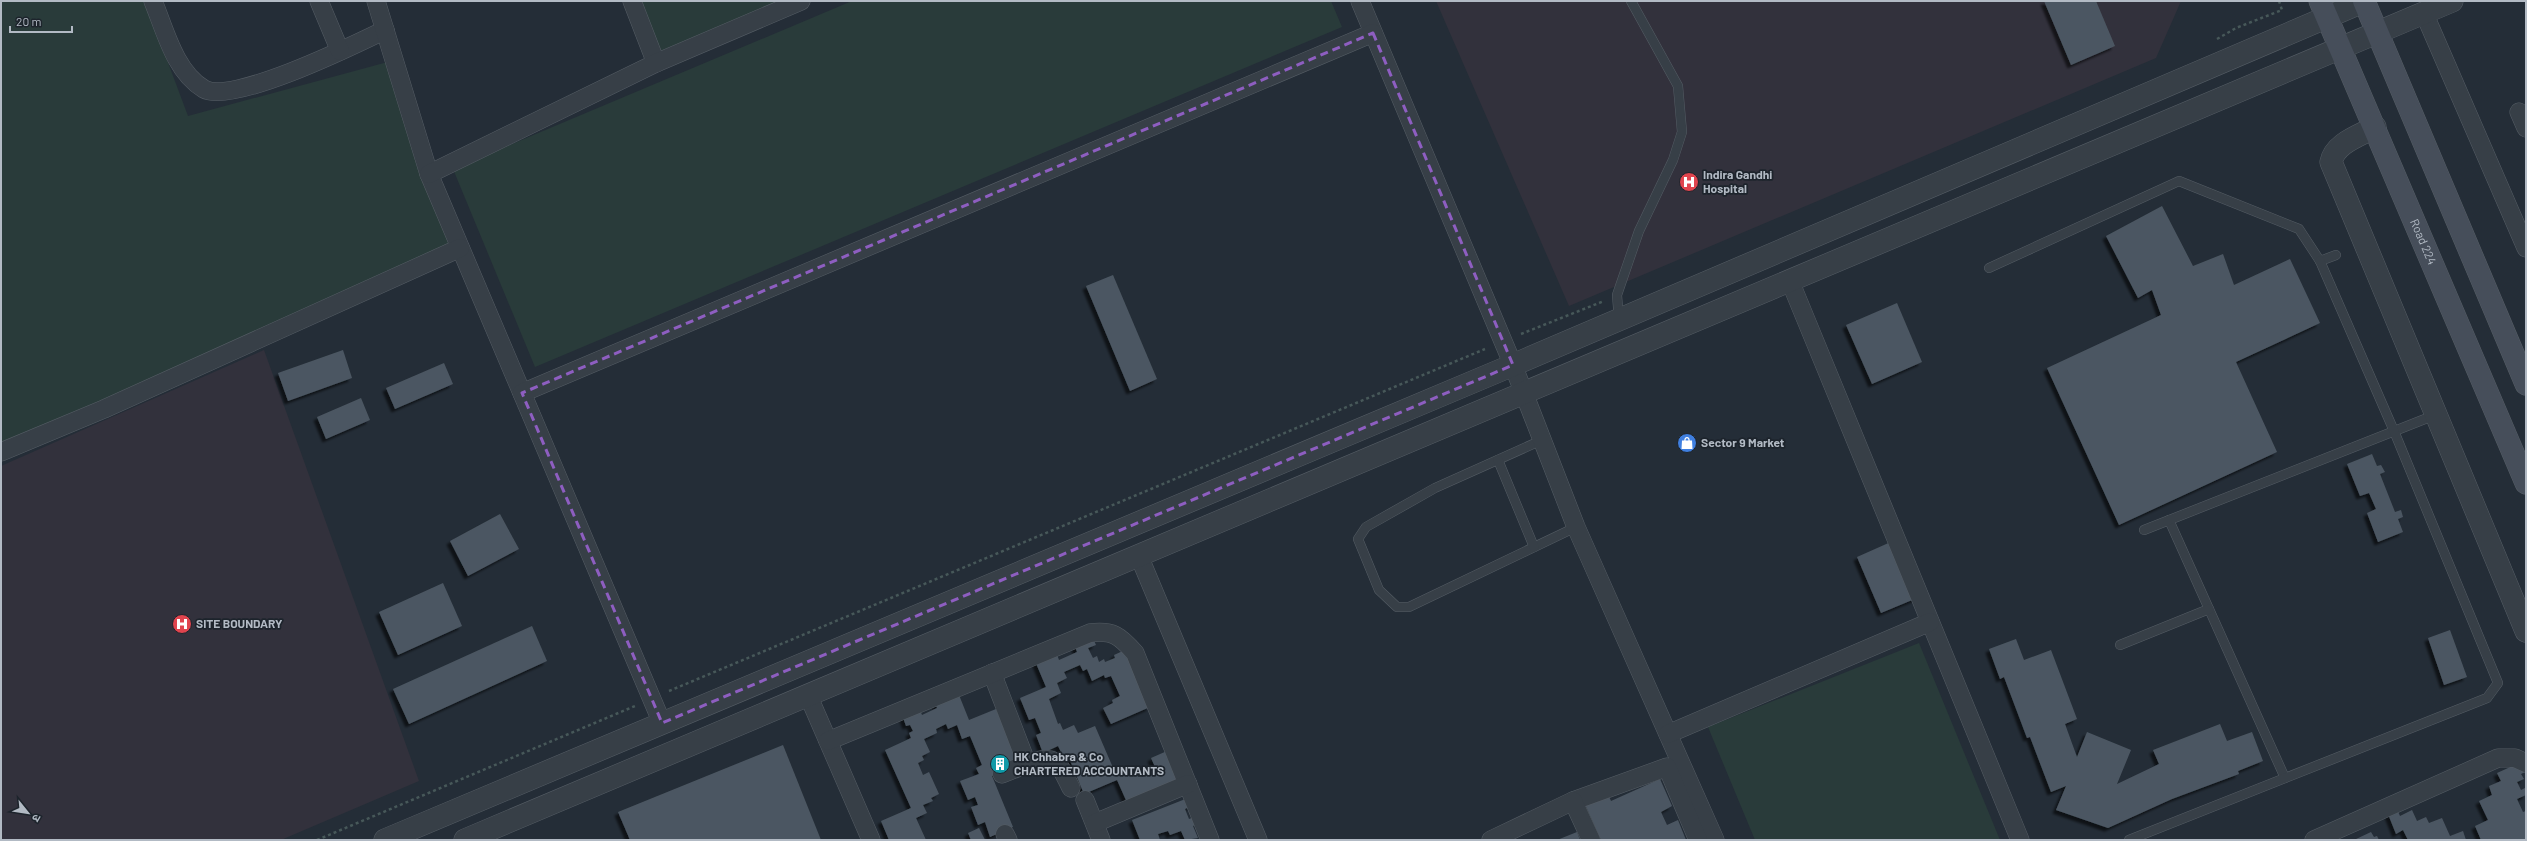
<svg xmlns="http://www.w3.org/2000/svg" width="2527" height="841" font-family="Barlow,'Noto Sans Devanagari',sans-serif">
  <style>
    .medical { fill: #32313c }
    .green { fill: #293b3a }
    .building { fill: #4c5762; filter: url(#shadow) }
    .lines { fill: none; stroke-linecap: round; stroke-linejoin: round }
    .service-casing { stroke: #555d65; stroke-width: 10 }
    .minor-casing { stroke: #555d65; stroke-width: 19 }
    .tertiary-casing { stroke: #555d65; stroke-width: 23 }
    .secondary-casing { stroke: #555d65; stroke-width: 23 }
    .path { stroke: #475859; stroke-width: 2.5; stroke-dasharray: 3 3; stroke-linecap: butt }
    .service { stroke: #373f47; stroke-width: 9 }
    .minor { stroke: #373f47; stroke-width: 18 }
    .tertiary { stroke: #373f47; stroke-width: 22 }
    .secondary { stroke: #464e5a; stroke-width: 22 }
    .marked { fill: none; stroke: #8e5ec1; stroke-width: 3; stroke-dasharray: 8 5; stroke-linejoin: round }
    .labels { text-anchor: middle; stroke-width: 3.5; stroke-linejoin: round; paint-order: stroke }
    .poi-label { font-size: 12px; font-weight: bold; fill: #b2bac4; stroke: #1d242c; text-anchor: start }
    .street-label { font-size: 12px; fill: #b2bac4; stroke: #1d242c }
  </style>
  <defs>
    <filter id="shadow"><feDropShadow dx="-3.5" dy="3.5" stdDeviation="1" flood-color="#0009"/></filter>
  </defs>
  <rect width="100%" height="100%" fill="#242d37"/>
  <g class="medical">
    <polygon points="1436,1 2181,1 2156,58 1569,306"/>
    <polygon points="264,350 419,781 281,840 1,840 1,466"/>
  </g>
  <g class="green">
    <polygon points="1,1 145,1 188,116 395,60 460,248 1,449"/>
    <polygon points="630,1 798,1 656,63"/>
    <polygon points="852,1 1331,1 1342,27 535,367 453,169"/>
    <polygon points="1919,643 2000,840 1755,840 1708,727"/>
  </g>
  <g class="building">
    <polygon points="2044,1 2096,1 2115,46 2071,65"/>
    <polygon points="2162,206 2193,266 2223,254 2234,285 2290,259 2320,323 2236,362 2277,452 2119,525 2047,368 2161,315 2152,290 2138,298 2106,236"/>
    <polygon points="1113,275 1157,379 1130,391 1086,286"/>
    <polygon points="1897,303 1922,362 1872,384 1846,325"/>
    <polygon points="343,350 352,378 288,401 278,373"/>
    <polygon points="444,363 453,384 395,409 386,388"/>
    <polygon points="361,398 370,420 326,439 317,417"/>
    <polygon points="2372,454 2377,466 2381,465 2385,472 2380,474 2395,512 2401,510 2403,517 2398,519 2403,532 2378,542 2367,513 2376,509 2369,493 2360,496 2347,464"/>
    <polygon points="500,514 519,549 468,576 450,541"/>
    <polygon points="1893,541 1917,598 1881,613 1857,557"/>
    <polygon points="443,583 462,626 398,655 379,612"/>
    <polygon points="532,626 547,661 409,724 393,689"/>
    <polygon points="2450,630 2467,677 2444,685 2428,638"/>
    <polygon points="1092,636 1096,645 1088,648 1093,658 1097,656 1099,662 1104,659 1105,662 1115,658 1114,655 1125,650 1150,707 1111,724 1103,708 1113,703 1112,700 1120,696 1111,676 1105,678 1104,675 1092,681 1087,669 1083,671 1080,665 1064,672 1067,678 1057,683 1061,693 1049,699 1058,724 1060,723 1063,730 1074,725 1078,733 1095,726 1114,770 1124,766 1128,776 1136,772 1138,777 1156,769 1151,758 1167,751 1181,784 1129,807 1117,780 1084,794 1069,758 1065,760 1058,746 1043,753 1036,735 1041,733 1035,718 1029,720 1020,698 1046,687 1035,661 1056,652 1059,660 1077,652 1074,644"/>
    <polygon points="2016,639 2024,660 2051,650 2077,719 2065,724 2077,757 2087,732 2131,750 2117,784 2159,764 2153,750 2220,724 2227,741 2252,732 2263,761 2238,771 2239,774 2172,799 2108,828 2056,810 2066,786 2051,792 2030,737 2027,738 2004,677 2000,679 1989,649"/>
    <polygon points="957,690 969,720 996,709 1019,765 992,776 1013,827 990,837 985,822 978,825 971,807 978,805 975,797 968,800 960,781 979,774 976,768 982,765 970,736 962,739 957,725 948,729 946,724 936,729 937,733 924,739 930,752 922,756 924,760 918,763 923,775 929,772 939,794 931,798 933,801 923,805 927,813 916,818 926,840 889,840 881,821 911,808 885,750 911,738 909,733 913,731 910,725 906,726 901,712 918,705 922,715 937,708 934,699"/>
    <polygon points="783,745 821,840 630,840 618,812"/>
    <polygon points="2517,764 2525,772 2521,774 2524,779 2517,782 2521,790 2525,788 2526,790 2526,795 2517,799 2523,812 2526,811 2526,840 2481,840 2475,826 2488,820 2479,801 2492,795 2489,786 2501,781 2497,773"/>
    <polygon points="1660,779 1672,806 1661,812 1667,825 1678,820 1686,840 1601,840 1584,802 1607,792 1611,801"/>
    <polygon points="1188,798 1191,806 1185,809 1189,819 1194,817 1197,824 1193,826 1198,838 1185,840 1181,831 1170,835 1168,831 1158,834 1160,840 1140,840 1132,820"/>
    <polygon points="2395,805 2400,816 2412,810 2417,821 2426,817 2429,823 2442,818 2450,836 2463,831 2466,840 2408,840 2403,830 2396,834 2386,809"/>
    <polygon points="979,828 985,840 971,840 968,833"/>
    <polygon points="1577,832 1580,840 1557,840"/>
    <polygon points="2371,832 2374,837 2377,836 2379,840 2354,840"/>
  </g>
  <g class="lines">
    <g class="service-casing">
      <g id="service">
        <polyline points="1989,268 2179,181 2299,229 2320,261 2336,255"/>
        <polyline points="1619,320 1617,295 1639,231 1673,160 1682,132 1678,86 1631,1"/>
        <polyline points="1542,440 1435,488 1366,527 1358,539 1379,590 1397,607 1409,607 1576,527"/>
        <polyline points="1498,460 1534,547"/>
        <polyline points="2169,520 2285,778"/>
        <polyline points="2144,530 2435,415"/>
        <polyline points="2120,645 2209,609"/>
        <polyline points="2129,840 2487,698 2498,683 2394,431 2320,261"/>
      </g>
    </g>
    <g class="minor-casing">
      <g id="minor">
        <path d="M153 1C165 30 175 72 204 89 232 105 354 45 385 30"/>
        <polyline points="319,1 340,51"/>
        <polyline points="376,1 429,174 662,723"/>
        <polyline points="632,1 656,63"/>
        <polyline points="1360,1 1513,365 1576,527 1715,840"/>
        <polyline points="2424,13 2526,248"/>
        <polyline points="2519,112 2526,128"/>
        <polyline points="429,174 656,63 801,1"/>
        <polyline points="1790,281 2020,840"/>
        <polyline points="522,393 1373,33"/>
        <polyline points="1,452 104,409 460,248"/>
        <polyline points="1139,556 1258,840"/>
        <path d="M992 673 1027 764C1057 752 1059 764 1071 788"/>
        <polyline points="808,695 871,840"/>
        <polyline points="1668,734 1930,622"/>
        <path d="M828 741 1090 633C1113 630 1120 636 1135 653L1210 840"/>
        <polyline points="1002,774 1027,764"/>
        <polyline points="1085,800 1101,840"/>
        <polyline points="1573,801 1667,767 1698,840"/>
        <polyline points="1095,823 1188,784"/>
        <polyline points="1005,834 1008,840"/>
        <polyline points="1491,840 1573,801 1591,840"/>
        <polyline points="2314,840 2498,758 2515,758 2526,763"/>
      </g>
    </g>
    <g class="tertiary-casing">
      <g id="tertiary">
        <path d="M2375 127C2359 136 2335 143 2331 162L2526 631"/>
        <polyline points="385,840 1513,365 2365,1"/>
        <polyline points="465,840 2452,1"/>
      </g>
    </g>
    <g class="secondary-casing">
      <g id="secondary">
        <path id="s1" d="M2320 1 2526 483"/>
        <polyline points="2364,1 2526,384"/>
      </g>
    </g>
    <g class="path">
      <polyline points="2217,39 2236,28 2282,10 2279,1"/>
      <polyline points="1521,334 1604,301"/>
      <polyline points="669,691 1485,349"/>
      <polyline points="317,840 635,706"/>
    </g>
    <use href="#service" class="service"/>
    <use href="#minor" class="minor"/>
    <use href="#tertiary" class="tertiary"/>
    <use href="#secondary" class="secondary"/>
  </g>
  <path class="marked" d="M1373 33 1513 365 662 723 522 393Z"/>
  <defs>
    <g id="hospital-disc" transform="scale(1)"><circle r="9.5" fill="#e0444e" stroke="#1d242c"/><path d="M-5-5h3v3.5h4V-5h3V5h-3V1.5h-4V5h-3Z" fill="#fff"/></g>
    <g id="shop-disc" transform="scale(1)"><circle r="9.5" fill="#3f7fe0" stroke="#1d242c"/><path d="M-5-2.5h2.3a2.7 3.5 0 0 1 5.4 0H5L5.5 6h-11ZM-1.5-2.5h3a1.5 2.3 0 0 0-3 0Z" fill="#fff"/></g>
    <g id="building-disc" transform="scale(1)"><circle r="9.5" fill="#0f9aa8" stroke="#1d242c"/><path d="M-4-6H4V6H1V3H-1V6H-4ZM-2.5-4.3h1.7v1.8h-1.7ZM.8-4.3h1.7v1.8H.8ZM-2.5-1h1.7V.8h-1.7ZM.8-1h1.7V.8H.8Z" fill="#fff"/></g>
  </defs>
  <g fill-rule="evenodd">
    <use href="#hospital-disc" x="1689" y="182"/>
    <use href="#shop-disc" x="1687" y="443"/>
    <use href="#hospital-disc" x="182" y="624"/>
    <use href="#building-disc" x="1000" y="764"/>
  </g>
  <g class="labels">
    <g class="poi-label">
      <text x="1703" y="179">Indira Gandhi<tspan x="1703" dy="14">Hospital</tspan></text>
      <text x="1701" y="447">Sector 9 Market</text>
      <text x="196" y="628">SITE BOUNDARY</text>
      <text x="1014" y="761">HK Chhabra &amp; Co<tspan x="1014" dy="14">CHARTERED ACCOUNTANTS</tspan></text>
    </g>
    <g class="street-label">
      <text dy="4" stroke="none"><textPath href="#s1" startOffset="262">Road 224</textPath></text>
    </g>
  </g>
  <rect width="2527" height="841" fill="none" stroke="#b2bac4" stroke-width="4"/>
  <g transform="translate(28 813) rotate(120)" stroke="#1d242c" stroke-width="3" paint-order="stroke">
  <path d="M0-3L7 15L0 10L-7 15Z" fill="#b2bac4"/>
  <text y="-6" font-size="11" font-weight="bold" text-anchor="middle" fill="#b2bac4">उ</text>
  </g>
  <path d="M10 26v6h62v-6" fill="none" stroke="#b2bac4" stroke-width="2"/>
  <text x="16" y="26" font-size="12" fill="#b2bac4" stroke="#1d242c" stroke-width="3" paint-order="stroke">20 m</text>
</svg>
